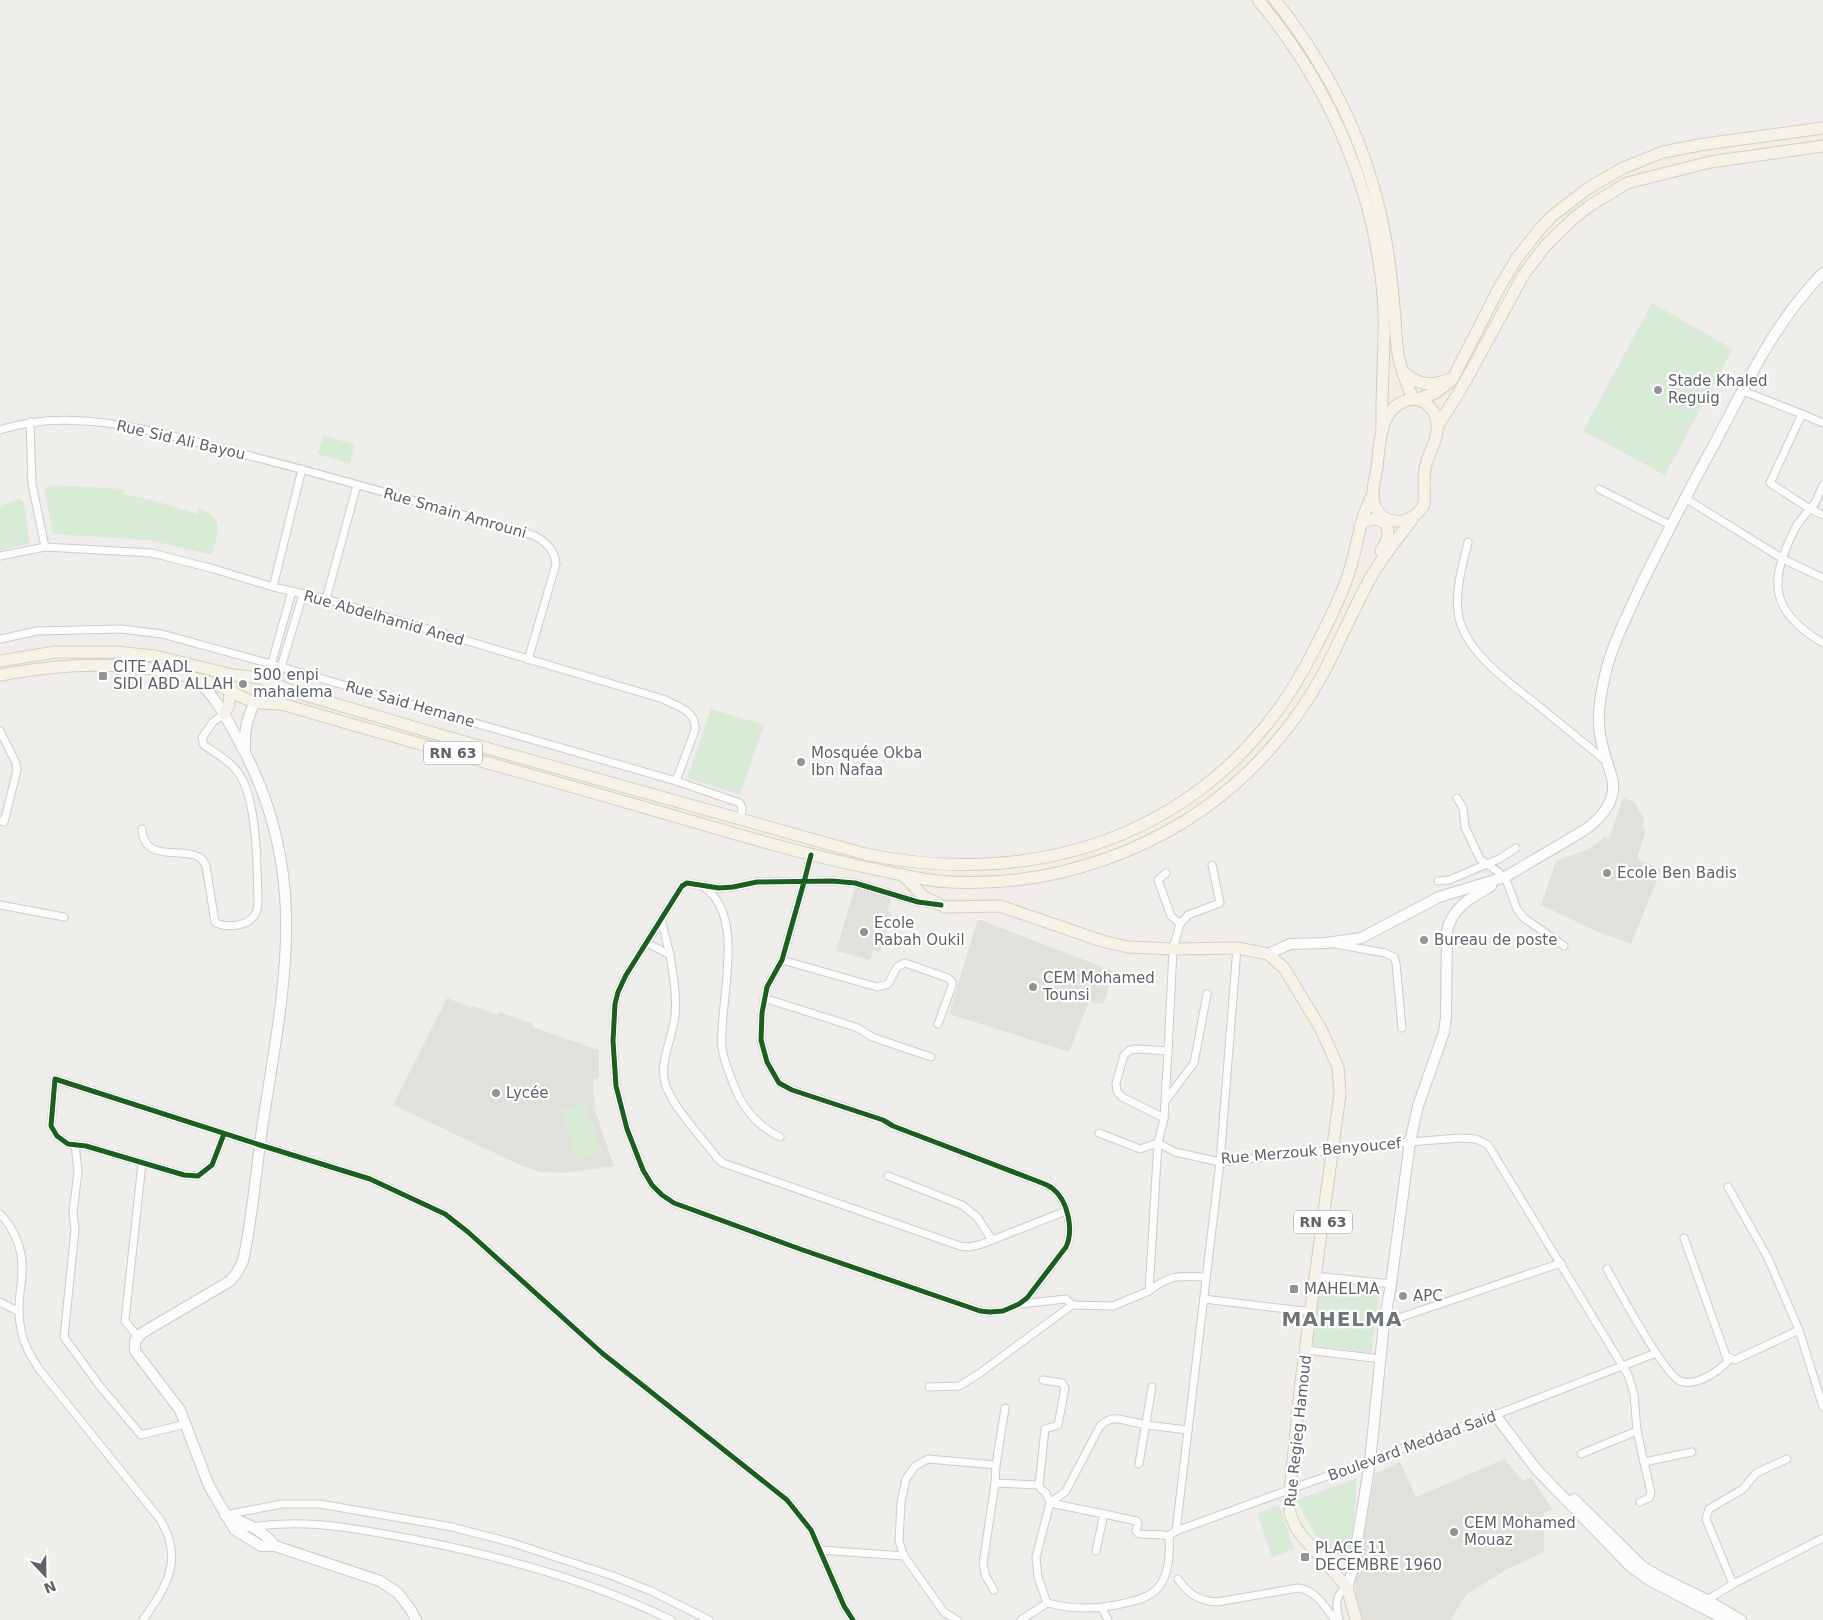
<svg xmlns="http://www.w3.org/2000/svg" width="1823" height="1620" font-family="'DejaVu Sans',sans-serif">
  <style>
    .education { fill: #e2e0da }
    .green { fill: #d8ebd6 }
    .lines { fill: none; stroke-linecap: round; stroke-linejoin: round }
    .street-casing { stroke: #cbcccc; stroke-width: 9 }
    .secondary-casing { stroke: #cacacb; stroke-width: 12 }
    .primary-casing { stroke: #d7ceb8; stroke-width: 13 }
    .street { stroke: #fdfcfc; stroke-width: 7 }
    .secondary { stroke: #fdfcfc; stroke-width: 10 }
    .primary { stroke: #f4f2e9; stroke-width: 11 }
    .cycleway-casing { stroke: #fff; stroke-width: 8 }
    .cycleway { stroke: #1b5e20; stroke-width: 5 }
    .poi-dot { fill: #919496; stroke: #fff; stroke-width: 2 }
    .labels { text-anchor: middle; stroke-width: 4.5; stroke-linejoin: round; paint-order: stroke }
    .shield { fill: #fff; stroke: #8f9295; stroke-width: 1 }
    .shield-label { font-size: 14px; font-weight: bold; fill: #5f6368 }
    .poi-label { font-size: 15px; fill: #5f6368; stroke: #fff; text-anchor: start }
    .street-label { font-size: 15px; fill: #5f6368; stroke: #fff }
    .district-label { font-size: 20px; font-weight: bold; letter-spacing: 1px; fill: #70757a; stroke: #fff }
  </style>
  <rect width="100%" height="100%" fill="#efeeea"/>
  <g class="education">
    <polygon points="1623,798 1634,802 1644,818 1642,827 1646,830 1637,858 1661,870 1631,944 1596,931 1541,905 1556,861 1589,849 1605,837 1609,839"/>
    <polygon points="855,887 892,898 887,911 892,913 880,953 873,951 870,960 836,951"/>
    <polygon points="978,919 1113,971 1104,1004 1089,1002 1069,1052 949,1014"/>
    <polygon points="447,998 472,1008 473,1006 498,1015 500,1012 533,1024 532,1027 599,1050 599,1077 593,1082 595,1110 614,1166 564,1173 540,1172 520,1165 393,1105"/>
    <polygon points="1504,1459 1523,1481 1531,1477 1553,1510 1544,1512 1544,1552 1504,1571 1467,1594 1450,1620 1363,1620 1356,1599 1355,1581 1375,1474 1400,1462 1416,1497"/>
  </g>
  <g class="green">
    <polygon points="1652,303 1733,349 1665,475 1583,431"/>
    <polygon points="324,435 354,445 350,464 318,454"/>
    <path d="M50 485 123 489 124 494 152 500 197 514 199 509C227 518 217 532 212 555L149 540 53 534 45 492V488Z"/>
    <polygon points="18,499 21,499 24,503 30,543 0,551 0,506"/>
    <polygon points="711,709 764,725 740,795 687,778"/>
    <polygon points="585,1101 602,1151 577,1161 560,1111"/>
    <polygon points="1319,1282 1380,1290 1371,1353 1310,1345"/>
    <path d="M1357 1478 1351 1559 1345 1560C1319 1543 1309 1527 1297 1500Z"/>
    <polygon points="1279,1505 1294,1549 1272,1557 1257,1513"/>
  </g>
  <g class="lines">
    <g class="street-casing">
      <g id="street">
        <polyline points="1743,391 1802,414 1770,483 1810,509 1823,515"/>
        <polyline points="1802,414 1823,423"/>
        <polyline points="30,422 32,484 45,547"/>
        <path d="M0 430C78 404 169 436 246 455 343 479 439 508 535 536 546 542 555 550 556 564L528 660"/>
        <path d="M1823 485C1820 491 1818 497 1815 503 1809 511 1801 518 1796 527 1768 581 1769 611 1823 643"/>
        <polyline points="1599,489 1670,525"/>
        <polyline points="1685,498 1783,559 1823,578"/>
        <path d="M1468 542C1462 567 1453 597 1460 622 1471 657 1513 685 1540 707 1562 725 1584 743 1606 761"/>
        <path d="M0 556 45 547 152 553 214 569 273 587 326 599 663 699C677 706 697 711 695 730L676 781"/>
        <polyline points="273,587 302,469"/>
        <polyline points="326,599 357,485"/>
        <polyline points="0,639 37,631 121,629 162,634 271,664 676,781 740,803 742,808 741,819"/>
        <polyline points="267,680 292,591"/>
        <polyline points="276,684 303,594"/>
        <polyline points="0,731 16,763 17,770 4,822 0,821"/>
        <polyline points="1457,798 1463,808 1465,827 1480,859 1505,877 1517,909 1524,918 1564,946"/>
        <path d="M142 829C144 863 181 847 199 857 203 859 204 862 206 866L215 922C224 928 245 927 253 917 257 913 258 908 258 902 257 869 258 797 237 771 229 760 215 753 204 745L202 738 213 722 224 714"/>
        <path d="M811 855 804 882 782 960 767 987 762 1013 761 1040 767 1062 779 1083 792 1090 883 1120 893 1126 1037 1181C1042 1183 1048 1185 1052 1188 1068 1200 1074 1230 1066 1247L1027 1298 1019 1304 1003 1311 990 1312 980 1311 800 1249 674 1203 662 1195 652 1185 643 1170 627 1129 616 1086 613 1041 615 1004 618 992 626 975 682 886 687 883 719 888 733 887 757 882 832 881 855 883 918 902 933 904"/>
        <polyline points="1438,881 1449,880 1499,859 1516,848"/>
        <path d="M704 887C748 918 718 1004 722 1048 724 1062 730 1075 735 1088 744 1110 759 1127 780 1137"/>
        <polyline points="0,905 64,917"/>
        <polyline points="1180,924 1188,915 1220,903 1212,865"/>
        <polyline points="647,943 670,955 661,919"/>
        <polyline points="1335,944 1385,953 1394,957 1396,963 1402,1028"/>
        <path d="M670 955C673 975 677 995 675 1015 673 1037 659 1062 665 1083 672 1107 702 1137 717 1158L723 1163 960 1246 969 1247 982 1244 1066 1211"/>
        <polyline points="782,960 877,987 888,984 897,967 905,963 948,978 952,982 952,986 938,1024"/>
        <polyline points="764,998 858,1028 872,1037 931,1057"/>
        <polyline points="1166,1100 1194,1063 1207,994"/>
        <polyline points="1164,1118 1168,1051"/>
        <polyline points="1099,1133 1140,1149 1158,1143 1175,1152 1220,1162 1410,1142 1460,1138 1476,1139 1488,1145 1628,1375 1634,1394 1637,1431 1651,1493 1649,1498 1640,1502"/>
        <polyline points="224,1134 212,1165 198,1176 184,1175 86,1146 68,1144 57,1136 51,1126 55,1079 260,1145 370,1179 445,1214 468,1232 602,1353 787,1500 811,1530 844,1606 853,1620"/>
        <polyline points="75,1144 78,1172 73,1212 75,1230 64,1337 99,1385 141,1435 186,1424"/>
        <polyline points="888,1176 962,1205 977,1217 992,1240"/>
        <polyline points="1728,1187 1768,1258 1799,1330 1823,1407"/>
        <path d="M0 1214C13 1227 22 1247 22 1266 23 1281 18 1297 19 1312 20 1337 26 1349 39 1369L159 1518C185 1558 167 1586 143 1620"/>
        <polyline points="1684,1238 1726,1356 1735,1360 1799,1330"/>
        <path d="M1607 1269C1618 1289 1664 1374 1680 1381 1695 1387 1718 1372 1728 1361L1726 1356"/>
        <polyline points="1315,1276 1391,1284"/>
        <path d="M1149 1291C1171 1274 1179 1276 1206 1277"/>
        <polyline points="1204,1299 1312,1312"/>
        <polyline points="0,1302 19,1312"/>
        <polyline points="1021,1304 1066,1299 1072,1305"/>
        <polyline points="1384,1323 1561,1263"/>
        <polyline points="138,1337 125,1321 142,1163"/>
        <polyline points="1306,1350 1381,1359"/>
        <polyline points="929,1387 959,1386 980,1373 1072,1305 1113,1306 1149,1291 1158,1143 1164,1118 1122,1097 1117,1091 1116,1083 1124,1055 1130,1050 1137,1049 1168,1051 1173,949 1180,924 1171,916 1158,880 1166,873"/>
        <polyline points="1581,1454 1637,1431"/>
        <polyline points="1644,1462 1692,1452"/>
        <polyline points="1139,1464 1152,1387"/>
        <polyline points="996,1465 1005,1408"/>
        <polyline points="995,1483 1039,1485 1041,1489 1046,1493 1050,1503 1104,1514 1096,1551"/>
        <polyline points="1039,1485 1045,1429 1058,1425 1065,1388 1062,1383 1043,1380"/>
        <polyline points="225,1515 282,1504 320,1504 452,1527 513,1543 613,1576 651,1591 709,1620"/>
        <path d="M235 1530C295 1516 353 1528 412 1539 500 1556 590 1580 671 1620"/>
        <polyline points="1176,1531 1220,1162 1237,948"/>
        <polyline points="1168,1536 1176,1531 1495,1415 1656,1353"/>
        <polyline points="820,1550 904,1556"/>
        <path d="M1178 1579C1188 1594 1199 1601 1217 1602L1298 1588C1316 1590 1325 1607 1335 1620"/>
        <polyline points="1733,1584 1706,1519 1709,1509 1743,1489 1756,1473 1787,1459"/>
        <polyline points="1704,1602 1733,1584 1823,1538"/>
        <polyline points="1047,1603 1038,1577 1036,1557 1050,1503 1066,1491 1100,1426 1105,1422 1112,1419 1119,1419 1146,1425 1188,1430"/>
        <polyline points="1102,1608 1108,1620"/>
        <polyline points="957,1620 944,1612 904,1556 899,1541 901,1502 906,1479 915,1466 928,1459 996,1465 995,1483 983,1564 986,1577 994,1590"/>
        <path d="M1021 1620 1047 1603C1071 1609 1092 1610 1116 1605 1148 1599 1166 1593 1169 1556 1169 1550 1170 1543 1169 1537L1164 1535 1139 1534 1136 1531 1138 1523 1137 1521 1104 1514"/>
        <path d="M1339 1620C1336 1606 1334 1595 1347 1587"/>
      </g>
    </g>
    <g class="secondary-casing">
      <g id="secondary">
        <path d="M194 678C217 697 227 719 241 745 311 874 284 986 263 1122 256 1168 253 1216 243 1261L236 1274 230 1281 142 1333 135 1341V1351L180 1410 209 1486 235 1530 261 1546H275L380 1581 398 1593 411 1610 416 1620"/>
        <path d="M245 750C244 731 247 718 255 702"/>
        <path d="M1268 954 1290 944 1326 943 1361 938 1439 897 1505 877 1583 831C1600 820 1618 800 1612 778 1608 763 1602 750 1600 734 1597 712 1601 692 1606 671 1614 640 1629 612 1642 583 1664 539 1686 495 1710 452 1743 391 1773 323 1823 273"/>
        <polyline points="1495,1415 1537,1470 1631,1567 1649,1580 1726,1620"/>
        <polyline points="1574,1499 1642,1566 1658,1576 1707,1600 1741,1620"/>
        <path d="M225 1515C245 1523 262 1529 275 1546"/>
        <path d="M1347 1587 1352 1572 1370 1462 1384 1323 1391 1284 1410 1142 1418 1106 1444 1032 1446 1017 1447 931C1453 906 1471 898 1491 886"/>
      </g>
    </g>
    <g class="primary-casing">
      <g id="primary">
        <path d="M1258 0C1331 87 1379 197 1384 312 1385 351 1381 390 1382 430"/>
        <path d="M1275 0C1334 74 1374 160 1388 254 1391 275 1393 296 1395 318 1396 332 1396 346 1399 359 1402 373 1408 386 1413 399"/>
        <path d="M1403 371C1416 385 1433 387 1449 379"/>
        <path d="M1413 399C1430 400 1439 416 1437 432 1435 445 1427 456 1425 469 1423 481 1425 492 1424 504 1414 526 1381 528 1374 503 1371 492 1375 479 1377 468 1380 442 1379 404 1413 399Z"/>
        <polyline points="1418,399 1435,393 1452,380 1499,288 1517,258 1539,230 1551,217 1587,189 1623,168 1663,152 1705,144 1823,128"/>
        <polyline points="1437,427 1461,389 1524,274 1547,244 1574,218 1591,205 1627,183 1710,162 1823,146"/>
        <path d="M1360 526C1368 517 1387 516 1388 532 1389 539 1384 546 1381 551"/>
        <path d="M0 661 55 652H115L155 656 233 675 260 678 295 692 447 737 865 854C1051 893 1229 824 1315 648 1327 625 1343 594 1350 569 1358 543 1360 518 1373 494"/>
        <path d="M0 675C63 663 132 660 194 678 206 681 219 685 230 691 238 695 246 700 255 702 265 704 275 703 285 705 400 739 515 770 629 803 706 825 782 849 860 866 885 871 912 878 938 881 1049 891 1167 850 1248 772 1278 743 1304 709 1324 672 1340 641 1354 608 1371 577 1383 556 1399 537 1413 518"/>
        <polyline points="224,714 229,704 231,686"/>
        <polyline points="902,874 924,897 945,907 1000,906 1102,941 1128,947 1173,949 1237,948 1268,954 1284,968 1321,1029 1338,1067 1340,1094 1301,1381 1290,1490 1290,1514 1296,1528 1302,1536 1347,1587 1356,1620"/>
      </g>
    </g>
    <use href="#street" class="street"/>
    <use href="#secondary" class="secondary"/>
    <use href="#primary" class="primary"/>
    <g class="cycleway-casing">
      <g id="cycleway">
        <path d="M811 855 804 882 782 960 767 987 762 1013 761 1040 767 1062 779 1083 792 1090 883 1120 893 1126 1037 1181C1042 1183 1048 1185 1052 1188 1068 1200 1074 1230 1066 1247L1027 1298 1019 1304 1003 1311 990 1312 980 1311 800 1249 674 1203 662 1195 652 1185 643 1170 627 1129 616 1086 613 1041 615 1004 618 992 626 975 682 886 687 883 719 888 733 887 757 882 832 881 855 883 918 902 941 905"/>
        <polyline points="224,1134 212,1165 198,1176 184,1175 86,1146 68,1144 57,1136 51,1126 55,1079 260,1145 370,1179 445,1214 468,1232 602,1353 787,1500 811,1530 844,1606 853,1620"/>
      </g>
    </g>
    <use href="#cycleway" class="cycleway"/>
  </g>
  <g class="poi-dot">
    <circle cx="1658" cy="390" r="5"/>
    <rect x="98" y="671" width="10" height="10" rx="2.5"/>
    <circle cx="243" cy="684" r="5"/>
    <circle cx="801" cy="762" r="5"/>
    <circle cx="1607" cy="873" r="5"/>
    <circle cx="864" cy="932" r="5"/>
    <circle cx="1424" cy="940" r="5"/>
    <circle cx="1033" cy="987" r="5"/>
    <circle cx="496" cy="1093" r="5"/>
    <rect x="1289" y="1284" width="10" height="10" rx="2.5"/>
    <circle cx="1403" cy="1296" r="5"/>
    <circle cx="1454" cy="1532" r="5"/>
    <rect x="1300" y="1552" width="10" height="10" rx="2.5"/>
  </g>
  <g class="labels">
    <g class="shield">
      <rect x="424" y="741.5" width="58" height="23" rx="4"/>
      <rect x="1294" y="1210.5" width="58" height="23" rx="4"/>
    </g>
    <g class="shield-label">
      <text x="453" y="758">RN 63</text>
      <text x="1323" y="1227">RN 63</text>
    </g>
    <g class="poi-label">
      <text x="1668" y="386">Stade Khaled<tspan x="1668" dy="17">Reguig</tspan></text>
      <text x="113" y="672">CITE AADL<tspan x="113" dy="17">SIDI ABD ALLAH</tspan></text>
      <text x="253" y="680">500 enpi<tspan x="253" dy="17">mahalema</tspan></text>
      <text x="811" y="758">Mosquée Okba<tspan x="811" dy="17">Ibn Nafaa</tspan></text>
      <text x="1617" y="878">Ecole Ben Badis</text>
      <text x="874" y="928">Ecole<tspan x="874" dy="17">Rabah Oukil</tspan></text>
      <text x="1434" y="945">Bureau de poste</text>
      <text x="1043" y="983">CEM Mohamed<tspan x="1043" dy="17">Tounsi</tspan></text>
      <text x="506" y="1098">Lycée</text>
      <text x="1304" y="1294">MAHELMA</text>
      <text x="1413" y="1301">APC</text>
      <text x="1464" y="1528">CEM Mohamed<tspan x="1464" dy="17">Mouaz</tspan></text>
      <text x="1315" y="1553">PLACE 11<tspan x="1315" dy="17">DECEMBRE 1960</tspan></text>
    </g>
    <g class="street-label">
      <text transform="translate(181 440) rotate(13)" y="5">Rue Sid Ali Bayou</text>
      <text transform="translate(455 513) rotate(16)" y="5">Rue Smain Amrouni</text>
      <text transform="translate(384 618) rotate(16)" y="5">Rue Abdelhamid Aned</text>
      <text transform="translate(410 704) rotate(16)" y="5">Rue Said Hemane</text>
      <text transform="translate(1311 1151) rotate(-5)" y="5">Rue Merzouk Benyoucef</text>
      <text transform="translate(1298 1431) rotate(-84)" y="5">Rue Regieg Hamoud</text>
      <text transform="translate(1412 1446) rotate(-20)" y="5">Boulevard Meddad Said</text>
    </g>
    <g class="district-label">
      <text x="1342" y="1326">MAHELMA</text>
    </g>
  </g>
  <g transform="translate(45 1575) rotate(158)" stroke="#ffffff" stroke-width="4" paint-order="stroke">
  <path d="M0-4L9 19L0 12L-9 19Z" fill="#5f6368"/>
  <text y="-8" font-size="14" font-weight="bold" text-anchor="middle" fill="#5f6368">N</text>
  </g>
</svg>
